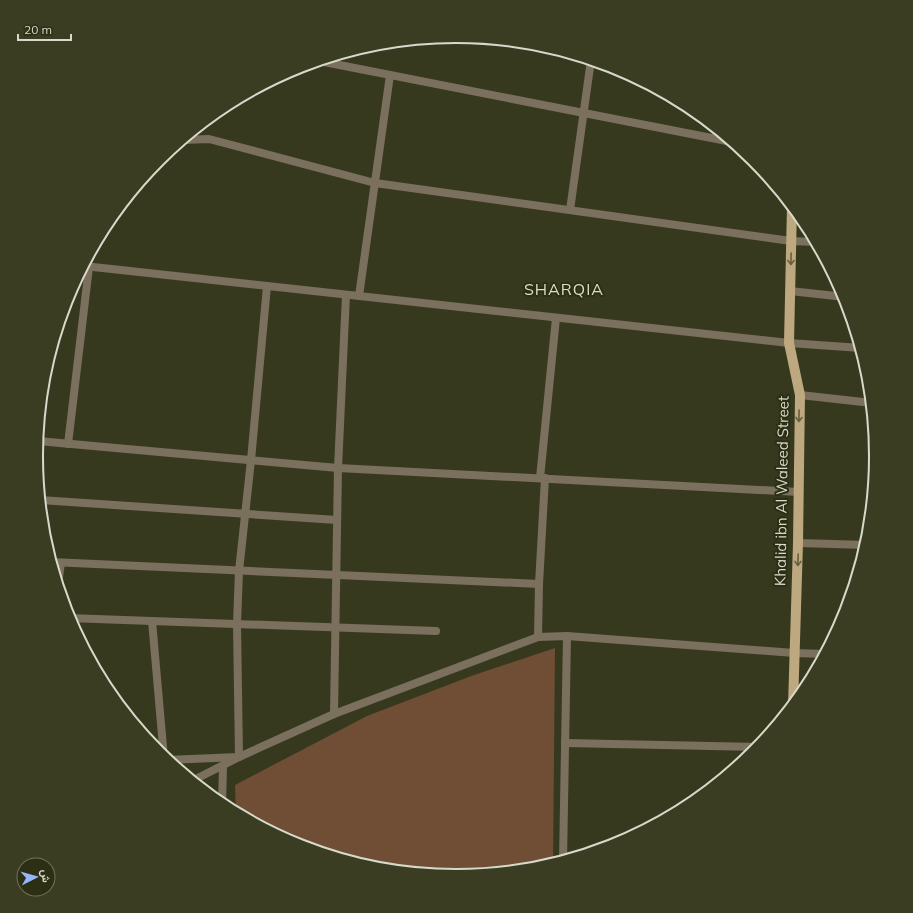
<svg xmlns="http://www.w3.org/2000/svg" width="913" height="913" font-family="Mulish,Vazirmatn,sans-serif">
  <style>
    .green { fill: #704d35 }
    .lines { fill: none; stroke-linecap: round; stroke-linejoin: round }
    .minor { stroke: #7a705d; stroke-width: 8 }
    .primary { stroke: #bda87f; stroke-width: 10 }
    .oneway { stroke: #675f3f }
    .labels { text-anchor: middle; stroke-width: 4; stroke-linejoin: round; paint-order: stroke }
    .street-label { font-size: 15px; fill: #d7daca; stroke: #2d2f15 }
    .neighbourhood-label { font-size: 16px; letter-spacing: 1px; fill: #dbdfbf; stroke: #2d2f15 }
    .rim { fill: none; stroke: #d7daca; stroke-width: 2 }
  </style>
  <rect width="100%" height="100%" fill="#37391f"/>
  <polygon class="green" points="555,648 553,865 538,869 456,877 374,869 295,845 236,813 235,785 367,716 474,675"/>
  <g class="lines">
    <g class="minor">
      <polyline points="319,61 732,142"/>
      <polyline points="183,140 209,139 375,183 791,241 816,242"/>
      <polyline points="570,210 591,60"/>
      <polyline points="84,266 789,343 861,348"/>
      <polyline points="790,291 845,297"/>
      <polyline points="359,296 390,75"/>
      <polyline points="800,395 872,403"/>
      <polyline points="38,441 338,468 799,492"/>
      <polyline points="68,444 89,267"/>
      <polyline points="540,478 556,318"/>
      <polyline points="40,500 337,520"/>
      <polyline points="798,543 867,545"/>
      <polyline points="51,562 539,584"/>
      <polyline points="58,584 61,563"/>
      <polyline points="68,618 436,631"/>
      <polyline points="152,621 164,758"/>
      <polyline points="538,637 539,584 545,478"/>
      <polyline points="334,714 338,468 346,295"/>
      <polyline points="565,743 759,747"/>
      <polyline points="166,760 239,757 237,624 239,571 251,460 267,286"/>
      <polyline points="192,781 239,757 334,714 538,637 567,636 794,653 825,654"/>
      <polyline points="222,806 223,766"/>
      <polyline points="563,861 567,636"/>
    </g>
    <polyline class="primary" points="792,206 789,343 800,395 798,543 793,706"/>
  </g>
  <defs><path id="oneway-shaft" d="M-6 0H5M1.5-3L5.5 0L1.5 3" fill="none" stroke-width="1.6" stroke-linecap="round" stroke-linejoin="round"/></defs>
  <g class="oneway">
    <use href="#oneway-shaft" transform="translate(791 259) rotate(91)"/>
    <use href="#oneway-shaft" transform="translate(799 416) rotate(91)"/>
    <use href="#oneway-shaft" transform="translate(798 560) rotate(92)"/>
  </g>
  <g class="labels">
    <g class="street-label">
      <text transform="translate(782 491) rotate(-89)" y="5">Khalid ibn Al Waleed Street</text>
    </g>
    <g class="neighbourhood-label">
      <text x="564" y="295">SHARQIA</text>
    </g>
  </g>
  <path d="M0 0H913V913H0ZM43 456a413 413 0 1 1 826 0a413 413 0 1 1-826 0Z" fill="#3b3d23" fill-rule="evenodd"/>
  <path class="rim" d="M43 456a413 413 0 1 1 826 0a413 413 0 1 1-826 0Z"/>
  <g transform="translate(36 877) rotate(84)"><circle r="19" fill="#2d2f15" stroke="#71735d"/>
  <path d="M0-3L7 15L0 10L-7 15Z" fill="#92b7fd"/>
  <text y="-6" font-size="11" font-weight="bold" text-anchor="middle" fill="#d7daca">ش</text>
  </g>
  <path d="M18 34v6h53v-6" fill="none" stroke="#d7daca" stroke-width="2"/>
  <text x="24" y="34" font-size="12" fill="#d7daca" stroke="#2d2f15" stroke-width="3" paint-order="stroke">20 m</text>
</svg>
